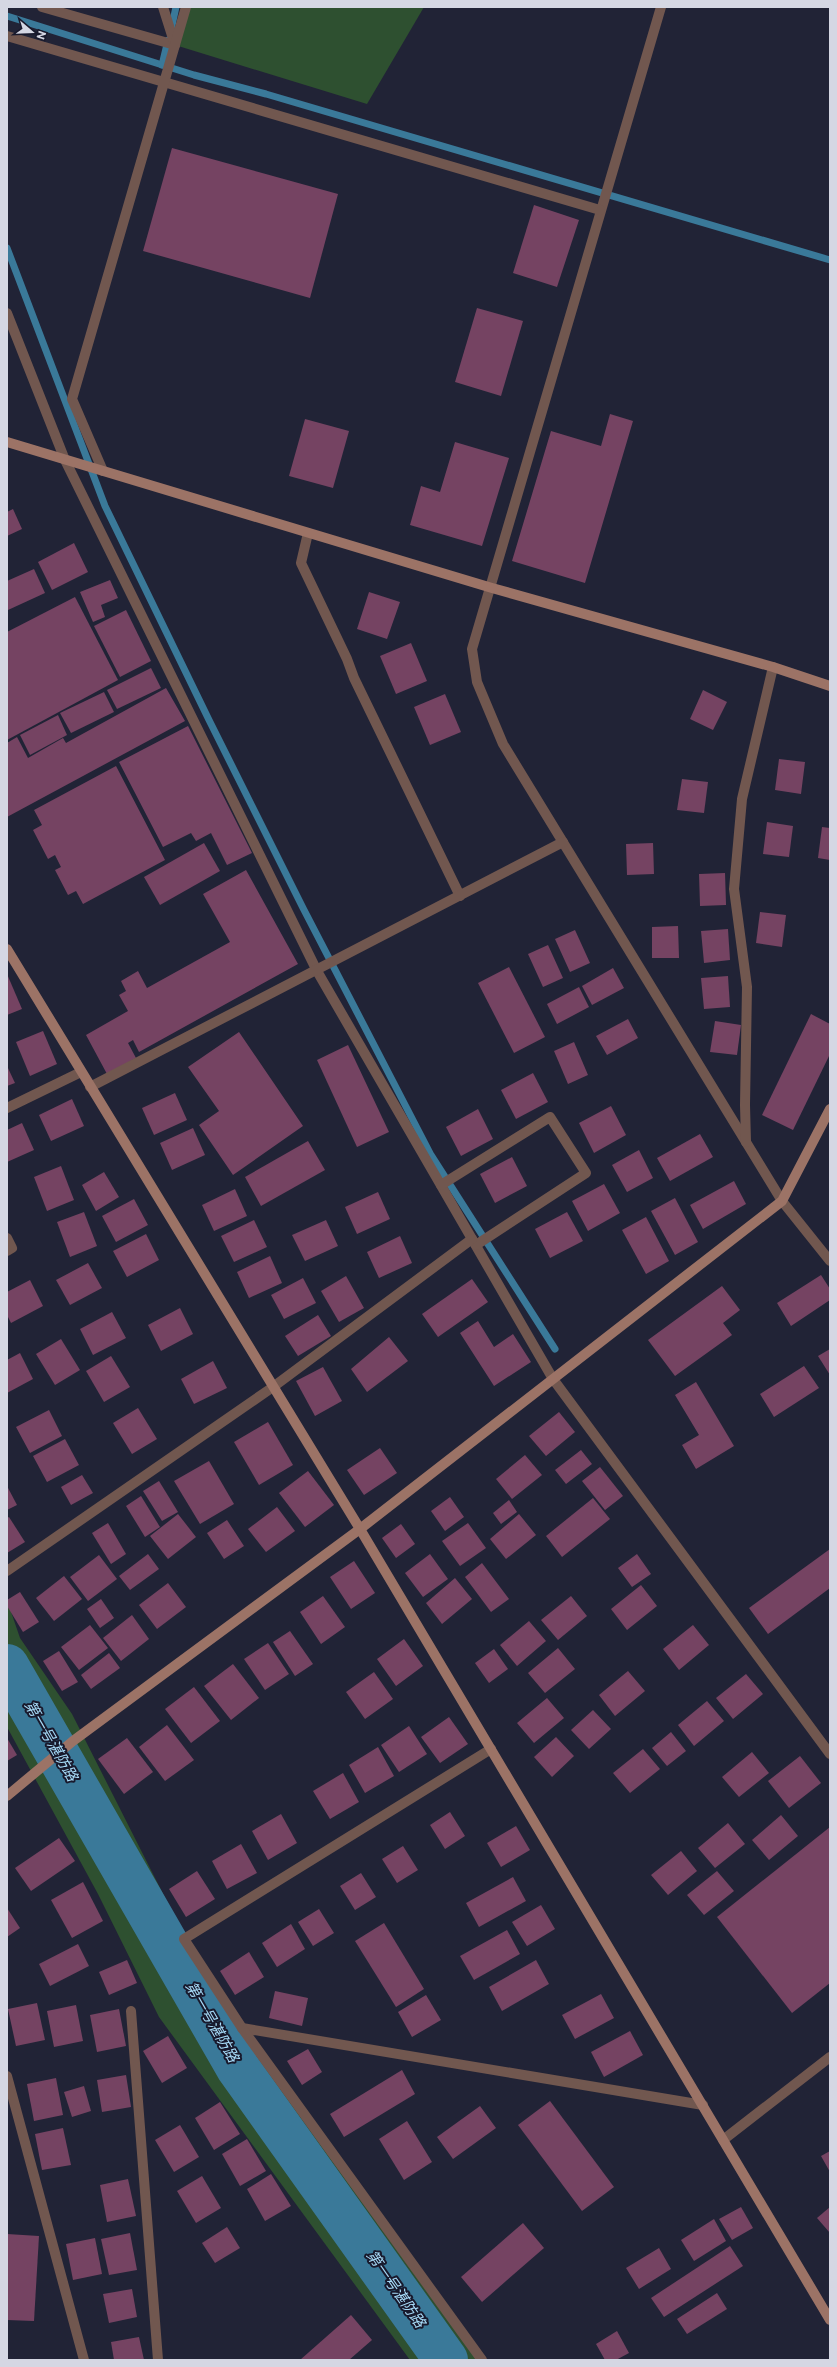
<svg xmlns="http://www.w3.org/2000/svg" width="837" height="2367" font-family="Commissioner,'Noto Sans JP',sans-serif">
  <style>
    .green { fill: #2e5030 }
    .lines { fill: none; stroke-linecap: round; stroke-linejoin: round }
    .stream { stroke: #3a7999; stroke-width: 7 }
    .river { stroke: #3a7999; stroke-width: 44 }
    .building { fill: #754362 }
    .street { stroke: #71574f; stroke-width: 10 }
    .secondary { stroke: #9c7366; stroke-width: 10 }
    .labels { text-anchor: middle; stroke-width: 4; stroke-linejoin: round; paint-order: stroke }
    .water-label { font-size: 15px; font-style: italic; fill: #a7dbf8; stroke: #18192c }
  </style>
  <rect width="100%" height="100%" fill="#212336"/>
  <g class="green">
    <polygon points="187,7 424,7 367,104 175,45"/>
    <polygon points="7,1600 20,1638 72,1714 194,1955 482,2360 410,2360 159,2017 98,1894 7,1727"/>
  </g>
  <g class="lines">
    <g class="stream">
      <polyline points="7,16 194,75 266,94 830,260"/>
      <polyline points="171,30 176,7"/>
      <polyline points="162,65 168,40"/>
      <polyline points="7,248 105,506 209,720 303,908 431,1155 555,1349"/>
    </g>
    <polyline class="river" points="7,1666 238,2068 446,2360"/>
  </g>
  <g class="building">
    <polygon points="172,148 338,194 310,298 143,251"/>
    <polygon points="534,205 579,220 557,287 513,273"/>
    <polygon points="477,308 523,321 501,396 455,382"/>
    <polygon points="610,414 633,421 585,583 512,561 551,431 601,446"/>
    <polygon points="305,419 349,431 333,488 289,476"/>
    <polygon points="455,442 509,458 482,546 410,525 421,486 440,492"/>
    <polygon points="13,509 22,529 7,536 7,512"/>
    <polygon points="74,543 88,572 52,590 38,562"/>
    <polygon points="34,569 45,593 8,610 7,581"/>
    <polygon points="110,580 118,598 101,605 105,617 93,622 80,592"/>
    <polygon points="369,592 400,602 387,639 357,629"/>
    <polygon points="75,597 118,680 7,740 7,632"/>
    <polygon points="126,610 151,661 120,677 94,626"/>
    <polygon points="411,643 427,681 396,694 380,656"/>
    <polygon points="151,668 161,688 117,709 107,690"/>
    <polygon points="166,688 185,721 7,817 7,743 17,737 28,758 63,738 66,743"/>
    <polygon points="703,690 727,702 713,730 690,719"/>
    <polygon points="104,692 114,712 71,733 60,713"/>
    <polygon points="445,694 461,732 430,745 414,707"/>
    <polygon points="58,715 67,735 30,755 20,735"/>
    <polygon points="188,726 252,853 227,865 211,833 196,841 191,833 163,847 119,762"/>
    <polygon points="779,759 805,762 801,794 775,790"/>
    <polygon points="116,766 165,860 83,904 76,891 68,895 55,870 61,867 55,855 48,859 33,830 42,825 34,810"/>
    <polygon points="682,779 708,782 704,813 677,810"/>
    <polygon points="767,822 793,826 789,857 763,854"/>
    <polygon points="822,827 830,828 830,860 818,858"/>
    <polygon points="204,843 220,871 160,905 144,877"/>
    <polygon points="653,843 654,874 627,875 626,844"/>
    <polygon points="246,870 298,964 139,1052 133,1040 128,1043 136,1058 107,1074 86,1035 128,1011 119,995 126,991 121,981 138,971 147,988 230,942 203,894"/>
    <polygon points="725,873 726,905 700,906 699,874"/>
    <polygon points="760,912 786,915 782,947 756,943"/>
    <polygon points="678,926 679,958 652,958 652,927"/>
    <polygon points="728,929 730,960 704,963 701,931"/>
    <polygon points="575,930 590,963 570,972 555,939"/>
    <polygon points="548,945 563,978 543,987 528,954"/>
    <polygon points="509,967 545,1037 514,1053 478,983"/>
    <polygon points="613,968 624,988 592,1005 582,986"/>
    <polygon points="7,974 22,1009 7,1015"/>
    <polygon points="728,976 730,1007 704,1009 701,978"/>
    <polygon points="579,987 589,1007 557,1024 547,1004"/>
    <polygon points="811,1014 830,1024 830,1054 793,1130 762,1115"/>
    <polygon points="628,1019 638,1038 607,1055 596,1036"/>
    <polygon points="715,1021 741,1025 737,1055 710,1052"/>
    <polygon points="43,1031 57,1064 30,1076 16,1042"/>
    <polygon points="239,1032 303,1126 233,1175 199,1125 219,1111 188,1067"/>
    <polygon points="574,1042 588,1075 568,1084 554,1051"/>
    <polygon points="348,1045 389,1132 357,1147 317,1060"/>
    <polygon points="7,1066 15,1083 7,1086"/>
    <polygon points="533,1073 548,1102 516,1119 501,1090"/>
    <polygon points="175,1093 187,1120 154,1135 142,1108"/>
    <polygon points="72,1099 84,1126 51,1141 39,1115"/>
    <polygon points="611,1106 626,1135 594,1153 579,1123"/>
    <polygon points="478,1109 493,1139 461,1156 446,1127"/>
    <polygon points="22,1123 34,1150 7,1162 7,1130"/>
    <polygon points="193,1128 205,1155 172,1170 160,1143"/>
    <polygon points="700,1134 713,1157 670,1181 657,1158"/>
    <polygon points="308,1141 325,1170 261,1206 245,1177"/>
    <polygon points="639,1150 653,1178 627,1192 612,1165"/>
    <polygon points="512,1157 527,1186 495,1203 480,1174"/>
    <polygon points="61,1166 74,1200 47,1211 34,1177"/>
    <polygon points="104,1172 119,1197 96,1211 82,1185"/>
    <polygon points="734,1181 746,1204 703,1229 690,1205"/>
    <polygon points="604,1184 620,1213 588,1231 572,1201"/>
    <polygon points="235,1189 247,1216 214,1231 202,1205"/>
    <polygon points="378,1192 390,1219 357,1234 345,1207"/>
    <polygon points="675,1198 698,1242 675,1255 651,1211"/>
    <polygon points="134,1199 148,1225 116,1242 102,1216"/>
    <polygon points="84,1212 97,1246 70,1257 57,1222"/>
    <polygon points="567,1212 583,1241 550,1258 535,1229"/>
    <polygon points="646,1217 669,1261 646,1274 622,1230"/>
    <polygon points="254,1220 267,1247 234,1262 221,1236"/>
    <polygon points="326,1220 338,1246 305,1261 292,1235"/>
    <polygon points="146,1234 159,1260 127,1277 113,1251"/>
    <polygon points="400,1236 412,1263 379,1278 367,1252"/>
    <polygon points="270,1256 282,1283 249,1298 237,1272"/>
    <polygon points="88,1263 102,1288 70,1305 56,1280"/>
    <polygon points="821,1275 830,1289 830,1300 791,1326 777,1303"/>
    <polygon points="346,1276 364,1308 339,1322 321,1291"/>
    <polygon points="303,1278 316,1303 284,1319 271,1295"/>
    <polygon points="472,1279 488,1302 438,1337 422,1314"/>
    <polygon points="30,1280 43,1306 11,1323 7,1315 7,1292"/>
    <polygon points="722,1286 740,1310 723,1323 732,1335 675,1376 648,1340"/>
    <polygon points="180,1308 193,1334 161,1351 148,1325"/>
    <polygon points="112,1312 126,1338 93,1355 80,1329"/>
    <polygon points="318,1315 331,1336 298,1356 285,1336"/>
    <polygon points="478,1321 494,1347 513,1334 531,1362 494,1386 460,1333"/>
    <polygon points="389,1337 408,1361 367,1392 351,1369"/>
    <polygon points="61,1339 80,1370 55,1385 36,1354"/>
    <polygon points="830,1349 830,1375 818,1356"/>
    <polygon points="20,1353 33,1379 7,1393 7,1360"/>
    <polygon points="111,1356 130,1387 104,1402 86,1371"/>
    <polygon points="213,1361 227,1388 194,1404 181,1379"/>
    <polygon points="804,1366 819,1388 774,1417 760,1394"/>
    <polygon points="323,1367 342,1401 315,1416 296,1381"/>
    <polygon points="696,1382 734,1446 696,1469 682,1445 699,1435 675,1395"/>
    <polygon points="138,1408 157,1439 132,1454 113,1423"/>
    <polygon points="49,1410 62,1436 30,1453 16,1427"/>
    <polygon points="559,1412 575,1432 546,1456 529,1436"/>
    <polygon points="268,1422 293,1465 259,1485 234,1442"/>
    <polygon points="65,1439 79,1465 47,1482 33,1456"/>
    <polygon points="380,1448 397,1473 364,1495 347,1470"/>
    <polygon points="581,1450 592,1464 566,1484 555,1470"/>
    <polygon points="525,1455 542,1475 512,1499 496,1479"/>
    <polygon points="209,1461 234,1504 200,1524 174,1481"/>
    <polygon points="600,1467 623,1496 605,1510 582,1481"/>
    <polygon points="308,1471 334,1505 305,1527 279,1493"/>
    <polygon points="82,1475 93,1493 71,1505 61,1487"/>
    <polygon points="159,1481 178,1512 162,1521 143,1491"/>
    <polygon points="7,1486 17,1505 7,1510"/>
    <polygon points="141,1496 160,1527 145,1537 126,1506"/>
    <polygon points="450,1497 464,1517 445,1531 431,1511"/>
    <polygon points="593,1498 610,1519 562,1557 546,1536"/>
    <polygon points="509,1500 517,1512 501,1524 493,1513"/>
    <polygon points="277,1507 295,1531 266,1552 248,1529"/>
    <polygon points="178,1514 196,1537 168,1559 150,1536"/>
    <polygon points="519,1514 536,1535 506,1559 490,1539"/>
    <polygon points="9,1517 25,1542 7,1553 7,1518"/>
    <polygon points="227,1520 244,1546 224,1559 207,1533"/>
    <polygon points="108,1523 126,1554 111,1564 92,1533"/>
    <polygon points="468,1523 486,1548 460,1566 442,1541"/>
    <polygon points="401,1524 415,1544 396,1558 382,1538"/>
    <polygon points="830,1549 830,1588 768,1634 749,1608"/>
    <polygon points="148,1554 159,1569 130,1590 119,1576"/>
    <polygon points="430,1554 448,1579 423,1597 405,1573"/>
    <polygon points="637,1554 651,1574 632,1587 618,1568"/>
    <polygon points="99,1555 117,1579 88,1601 70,1577"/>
    <polygon points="354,1561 375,1593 351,1609 330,1577"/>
    <polygon points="482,1563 509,1599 491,1612 465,1577"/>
    <polygon points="64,1576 82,1599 54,1621 36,1598"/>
    <polygon points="455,1578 472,1599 442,1624 426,1603"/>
    <polygon points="168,1583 186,1607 157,1629 139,1605"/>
    <polygon points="641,1585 657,1606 627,1630 611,1609"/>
    <polygon points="20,1592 39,1622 23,1632 7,1606 7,1600"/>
    <polygon points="323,1596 345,1627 321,1644 300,1612"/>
    <polygon points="571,1596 587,1616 558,1640 541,1620"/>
    <polygon points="101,1599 114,1618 100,1628 87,1609"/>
    <polygon points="132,1615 149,1639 121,1661 103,1638"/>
    <polygon points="529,1621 546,1641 517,1666 500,1645"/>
    <polygon points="90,1625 108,1648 79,1670 61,1647"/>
    <polygon points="693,1625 709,1645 679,1670 663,1649"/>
    <polygon points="290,1631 313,1664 295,1676 273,1642"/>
    <polygon points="404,1639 423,1666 396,1686 377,1659"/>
    <polygon points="268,1643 289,1674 265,1690 244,1659"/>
    <polygon points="558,1648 575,1669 545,1693 528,1673"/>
    <polygon points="494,1649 508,1669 489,1683 475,1663"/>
    <polygon points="59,1651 78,1682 62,1691 43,1661"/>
    <polygon points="109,1653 120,1668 91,1689 81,1675"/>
    <polygon points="233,1664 259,1698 231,1720 204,1686"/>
    <polygon points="628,1671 645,1691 615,1716 599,1695"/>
    <polygon points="374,1672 393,1699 365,1719 346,1692"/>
    <polygon points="746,1674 763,1694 733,1719 716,1698"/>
    <polygon points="194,1687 220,1721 191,1743 165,1709"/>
    <polygon points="547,1698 564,1718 534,1743 517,1723"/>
    <polygon points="707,1701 724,1721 694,1746 678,1725"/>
    <polygon points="593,1710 611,1729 589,1749 571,1730"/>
    <polygon points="449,1717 468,1744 440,1763 421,1737"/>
    <polygon points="167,1725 194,1760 165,1781 139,1747"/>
    <polygon points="409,1726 427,1754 399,1772 381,1745"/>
    <polygon points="671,1732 686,1751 667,1766 652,1748"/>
    <polygon points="556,1737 574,1756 552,1777 534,1757"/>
    <polygon points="7,1738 17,1755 7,1761"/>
    <polygon points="127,1738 153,1772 124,1794 98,1759"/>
    <polygon points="378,1747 394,1776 365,1793 349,1765"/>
    <polygon points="643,1749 660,1769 630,1793 613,1773"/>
    <polygon points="752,1752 769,1773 739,1797 722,1777"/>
    <polygon points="800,1756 821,1783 789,1808 768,1781"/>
    <polygon points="343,1773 359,1802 330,1819 313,1791"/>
    <polygon points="450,1812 465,1836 445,1849 430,1825"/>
    <polygon points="281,1814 297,1843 268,1860 252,1831"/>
    <polygon points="781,1815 798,1836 769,1860 752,1840"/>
    <polygon points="728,1823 745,1844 715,1868 698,1848"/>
    <polygon points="516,1826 530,1850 501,1867 487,1843"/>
    <polygon points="830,1827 830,1983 792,2013 717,1917"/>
    <polygon points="59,1838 75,1861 31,1891 15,1868"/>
    <polygon points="241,1844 257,1873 227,1889 212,1861"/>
    <polygon points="403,1846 418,1870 397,1883 382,1859"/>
    <polygon points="681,1851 697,1871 668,1895 651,1875"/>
    <polygon points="197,1871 215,1899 186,1917 169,1889"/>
    <polygon points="717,1871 734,1891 704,1915 687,1895"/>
    <polygon points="361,1873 376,1897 355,1910 340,1886"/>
    <polygon points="513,1877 526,1901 479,1927 466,1903"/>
    <polygon points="83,1882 103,1921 72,1938 51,1900"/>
    <polygon points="541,1905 555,1929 527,1946 512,1922"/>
    <polygon points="7,1908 20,1928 7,1937"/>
    <polygon points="319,1909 334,1933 313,1946 298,1922"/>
    <polygon points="384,1923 424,1989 396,2007 355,1941"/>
    <polygon points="291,1924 305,1949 277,1967 262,1943"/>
    <polygon points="507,1930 520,1954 474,1980 460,1956"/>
    <polygon points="78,1944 89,1966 50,1986 39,1964"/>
    <polygon points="249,1952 264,1977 235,1995 220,1971"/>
    <polygon points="127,1960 137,1983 109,1995 99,1972"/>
    <polygon points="536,1960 549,1984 502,2011 489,1987"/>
    <polygon points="275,1991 308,1998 302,2026 269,2018"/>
    <polygon points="601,1994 614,2018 575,2039 562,2015"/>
    <polygon points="426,1995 441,2020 412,2037 398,2012"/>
    <polygon points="37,2003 45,2040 16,2046 8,2009"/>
    <polygon points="76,2005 83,2041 54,2047 47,2011"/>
    <polygon points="119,2009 126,2046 97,2052 90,2015"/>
    <polygon points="630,2031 643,2055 604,2077 591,2052"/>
    <polygon points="168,2036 187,2068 162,2083 143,2051"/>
    <polygon points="308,2049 322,2072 302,2085 287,2061"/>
    <polygon points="402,2070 415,2094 344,2137 330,2114"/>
    <polygon points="126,2075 131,2107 102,2112 97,2080"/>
    <polygon points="56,2078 63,2115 34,2121 27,2084"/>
    <polygon points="84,2086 91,2111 72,2117 64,2092"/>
    <polygon points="550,2101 614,2187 582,2211 518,2125"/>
    <polygon points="220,2102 240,2134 214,2150 195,2118"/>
    <polygon points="480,2106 496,2128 453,2159 437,2137"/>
    <polygon points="407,2121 432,2162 404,2180 379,2139"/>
    <polygon points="180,2125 199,2157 174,2172 155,2140"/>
    <polygon points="63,2128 71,2165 42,2170 35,2134"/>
    <polygon points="247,2139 266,2171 240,2186 222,2154"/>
    <polygon points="830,2151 830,2172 821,2156"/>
    <polygon points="271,2174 291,2206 265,2221 247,2189"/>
    <polygon points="202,2176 221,2208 196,2223 177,2191"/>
    <polygon points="128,2179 136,2216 107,2222 100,2185"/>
    <polygon points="741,2207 753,2228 732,2240 719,2219"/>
    <polygon points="830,2207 830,2233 817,2218"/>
    <polygon points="714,2219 726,2241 694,2261 681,2240"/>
    <polygon points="523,2223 544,2248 482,2302 461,2277"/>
    <polygon points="227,2227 240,2248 215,2263 202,2243"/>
    <polygon points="130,2233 137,2270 109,2275 101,2239"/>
    <polygon points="7,2234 39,2236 34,2321 7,2320"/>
    <polygon points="95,2238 102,2274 73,2280 66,2244"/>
    <polygon points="730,2246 743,2266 664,2317 651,2298"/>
    <polygon points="659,2248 671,2269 639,2289 626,2268"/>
    <polygon points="132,2289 137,2317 109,2323 103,2294"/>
    <polygon points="717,2293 727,2309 687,2334 677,2319"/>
    <polygon points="351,2315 372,2340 349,2360 300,2360"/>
    <polygon points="617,2331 629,2353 616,2360 605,2360 596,2344"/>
    <polygon points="139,2337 144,2360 114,2360 111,2342"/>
  </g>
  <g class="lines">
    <g class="street">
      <polyline points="42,7 175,45"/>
      <polyline points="163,7 175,45"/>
      <polyline points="661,7 472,649 477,682 503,744 782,1201 830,1261"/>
      <polyline points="7,36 600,210"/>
      <polyline points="7,313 65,460 317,971 553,1379 830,1754"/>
      <polyline points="103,471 72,399 186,7"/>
      <polyline points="308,533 301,563 347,659 354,678 460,896"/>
      <polyline points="90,1087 563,842"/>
      <polyline points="7,1108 81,1072"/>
      <polyline points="746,1142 745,1105 747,987 734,889 742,799 773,667"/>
      <polyline points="441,1185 550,1117 586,1173 476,1245"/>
      <polyline points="7,1238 12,1248 7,1251"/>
      <polyline points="7,1571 273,1387 472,1239"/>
      <polyline points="131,2011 158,2360"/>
      <polyline points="242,2028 703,2105"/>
      <polyline points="7,2076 84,2360"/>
      <polyline points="723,2140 830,2057"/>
      <polyline points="482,2360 242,2028 184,1939 491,1749"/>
    </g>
    <g class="secondary">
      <polyline points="7,442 492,588 773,667 830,686"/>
      <polyline points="7,949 360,1529 830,2320"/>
      <polyline points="7,1796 73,1741 360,1529 782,1201 830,1109"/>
    </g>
  </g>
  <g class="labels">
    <g class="water-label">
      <text transform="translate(51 1741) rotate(60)" y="5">第一号湛防路</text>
      <text transform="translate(212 2022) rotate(60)" y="5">第一号湛防路</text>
      <text transform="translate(396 2289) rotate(55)" y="5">第一号湛防路</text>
    </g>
  </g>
  <rect width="837" height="2367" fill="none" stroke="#d5d7e3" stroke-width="16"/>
  <g transform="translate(32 32) rotate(109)" stroke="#18192c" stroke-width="3" paint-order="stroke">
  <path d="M0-3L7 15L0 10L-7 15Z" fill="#d5d7e3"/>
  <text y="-6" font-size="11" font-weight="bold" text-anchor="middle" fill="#d5d7e3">N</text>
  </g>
</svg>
